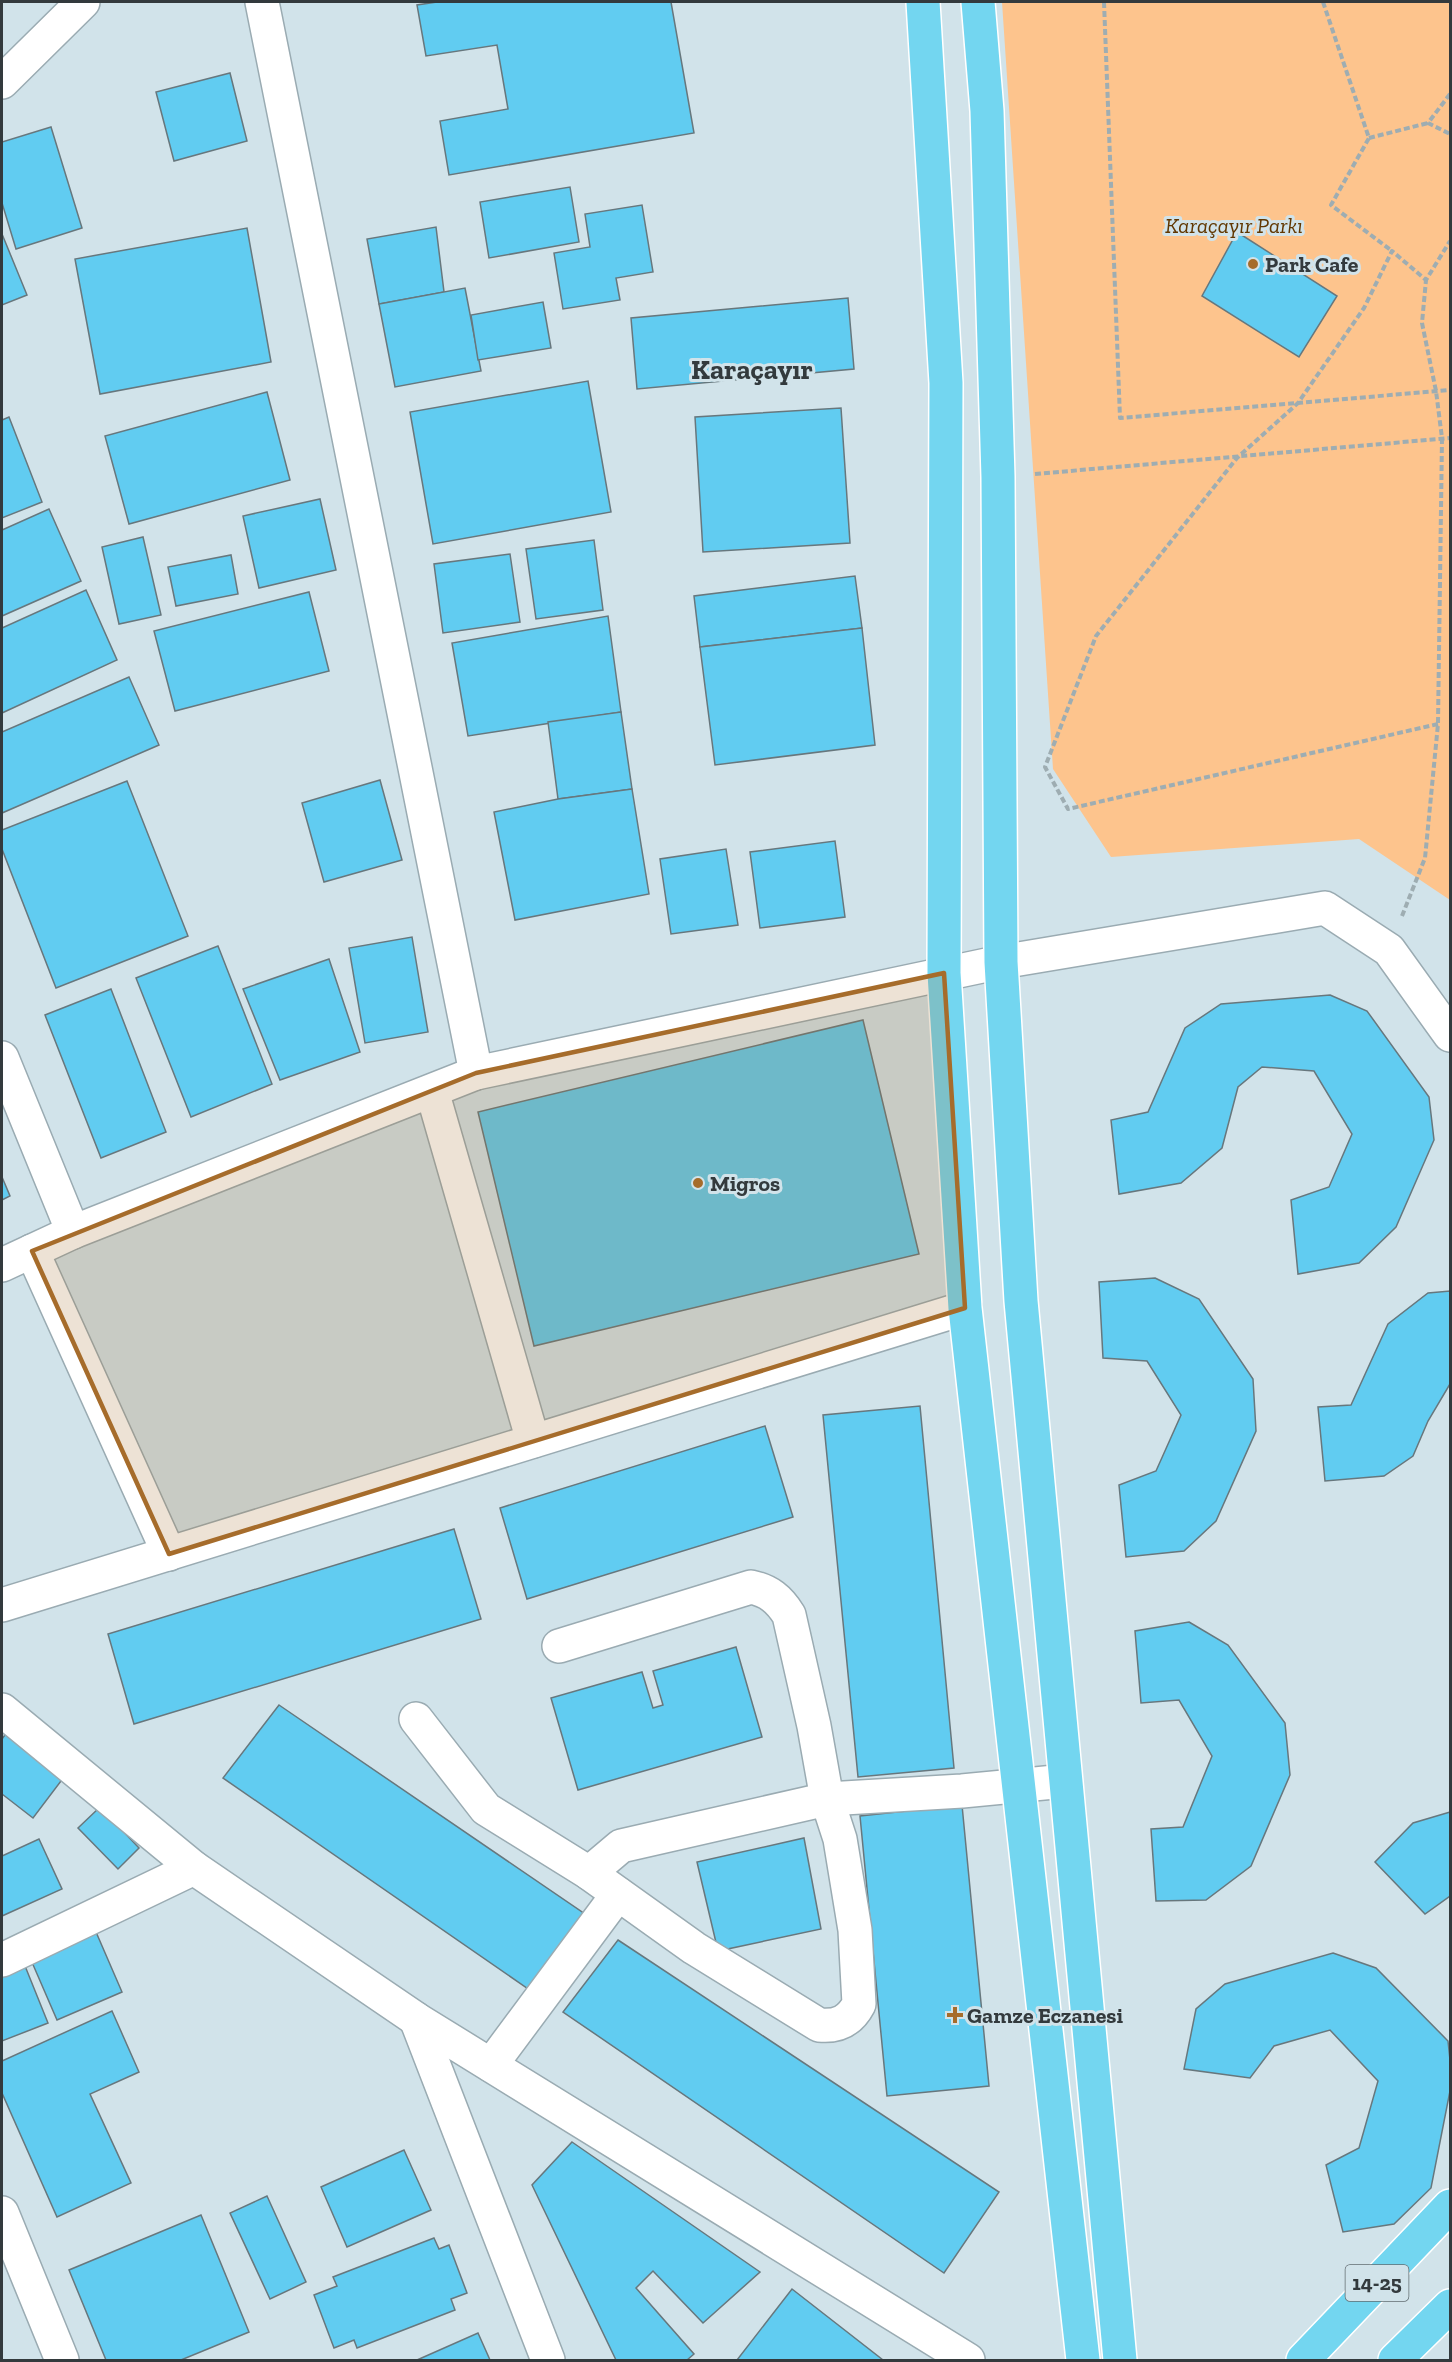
<svg xmlns="http://www.w3.org/2000/svg" width="1452" height="2362" font-family="'Zilla Slab',serif">
  <style>
    .green { fill: #fdc48d }
    .building { fill: #61ccf1; stroke: #67777d; stroke-width: 1.5 }
    .lines { fill: none; stroke-linecap: round; stroke-linejoin: round }
    .minor-casing { stroke: #9aabb2; stroke-width: 36 }
    .major-casing { stroke: #fff; stroke-width: 36 }
    .path { stroke: #9eadb2; stroke-width: 4; stroke-dasharray: 6 3; stroke-linecap: butt }
    .minor { stroke: #fff; stroke-width: 33 }
    .major { stroke: #73d6f0; stroke-width: 33 }
    .marked { fill: #a66c2b; fill-opacity: 0.2; stroke: #a66c2b; stroke-width: 4.5; stroke-linejoin: round }
    .poi-dot { fill: #a66c2b; stroke: #d1e3ea; stroke-width: 2 }
    .labels { text-anchor: middle; stroke-width: 6; stroke-linejoin: round; paint-order: stroke }
    .shield { fill: #d1e3ea; stroke: #626d71; stroke-width: 1.5 }
    .shield-label { font-size: 21px; font-weight: bold; fill: #333a3d }
    .park-label { font-size: 22px; font-style: italic; fill: #613701; stroke: #d1e3ea }
    .poi-label { font-size: 22px; font-weight: bold; fill: #333a3d; stroke: #d1e3ea; text-anchor: start }
    .district-label { font-size: 28px; font-weight: bold; fill: #333a3d; stroke: #d1e3ea }
  </style>
  <rect width="100%" height="100%" fill="#d1e3ea"/>
  <polygon class="green" points="1002,2 1450,2 1450,900 1359,839 1111,857 1053,769"/>
  <g class="building">
    <polygon points="437,2 671,2 694,133 449,175 440,121 508,109 497,45 426,56 417,5"/>
    <polygon points="230,73 247,141 174,161 156,92"/>
    <polygon points="51,127 82,228 16,249 2,203 2,142"/>
    <polygon points="570,187 579,242 489,258 480,202"/>
    <polygon points="642,205 653,272 616,278 620,300 563,309 554,253 590,247 585,214"/>
    <polygon points="436,227 444,292 379,304 367,239"/>
    <polygon points="247,228 271,362 100,394 75,259"/>
    <polygon points="1237,232 1337,296 1299,357 1202,296"/>
    <polygon points="2,234 27,295 2,305"/>
    <polygon points="465,288 481,371 395,387 379,304"/>
    <polygon points="848,298 854,369 637,389 631,318"/>
    <polygon points="543,302 551,348 478,360 471,315"/>
    <polygon points="588,381 611,512 433,544 410,412"/>
    <polygon points="267,392 290,480 129,524 105,436"/>
    <polygon points="841,408 850,543 703,552 695,417"/>
    <polygon points="9,417 42,502 2,518 2,420"/>
    <polygon points="320,499 336,570 259,588 243,516"/>
    <polygon points="49,509 81,581 2,616 2,530"/>
    <polygon points="143,537 161,615 119,624 102,547"/>
    <polygon points="594,540 603,610 536,619 526,549"/>
    <polygon points="510,554 520,622 443,633 434,564"/>
    <polygon points="231,555 238,594 176,606 168,567"/>
    <polygon points="855,576 862,628 700,647 694,596"/>
    <polygon points="86,590 117,660 2,713 2,628"/>
    <polygon points="309,592 329,671 175,711 154,631"/>
    <polygon points="608,616 621,712 468,736 452,643"/>
    <polygon points="862,628 875,745 715,765 700,647"/>
    <polygon points="129,677 159,745 2,813 2,732"/>
    <polygon points="621,712 632,789 558,799 548,722"/>
    <polygon points="380,780 402,860 324,882 302,803"/>
    <polygon points="127,781 188,936 56,988 2,849 2,830"/>
    <polygon points="632,789 649,894 515,920 494,812 558,799"/>
    <polygon points="835,841 845,917 760,928 750,852"/>
    <polygon points="726,849 738,925 671,934 660,859"/>
    <polygon points="412,937 428,1032 365,1043 349,948"/>
    <polygon points="218,946 272,1084 191,1117 136,978"/>
    <polygon points="329,959 360,1052 280,1080 243,989"/>
    <polygon points="111,989 166,1132 101,1158 45,1015"/>
    <polygon points="1330,995 1367,1011 1429,1097 1434,1140 1396,1227 1359,1263 1298,1274 1291,1200 1329,1187 1352,1134 1314,1071 1262,1067 1238,1087 1222,1148 1181,1183 1119,1194 1111,1120 1148,1112 1185,1028 1221,1004"/>
    <polygon points="863,1020 919,1254 534,1346 478,1112"/>
    <polygon points="2,1177 10,1196 2,1200"/>
    <polygon points="1155,1278 1199,1299 1253,1379 1256,1431 1216,1521 1184,1551 1126,1557 1119,1485 1156,1471 1181,1415 1147,1361 1103,1358 1099,1282"/>
    <polygon points="1450,1291 1450,1384 1428,1421 1413,1456 1384,1476 1325,1481 1318,1407 1351,1405 1388,1324 1428,1293"/>
    <polygon points="920,1406 954,1768 858,1777 823,1415"/>
    <polygon points="765,1426 793,1517 527,1599 500,1508"/>
    <polygon points="454,1529 481,1619 134,1724 108,1634"/>
    <polygon points="1189,1622 1228,1645 1285,1723 1290,1775 1251,1866 1206,1900 1156,1901 1151,1829 1183,1827 1212,1756 1179,1700 1141,1703 1135,1631"/>
    <polygon points="736,1647 762,1737 578,1790 551,1698 642,1672 653,1708 663,1705 653,1671"/>
    <polygon points="279,1705 585,1914 534,1993 223,1778"/>
    <polygon points="7,1732 64,1777 33,1818 2,1794 2,1739"/>
    <polygon points="962,1805 989,2086 887,2096 860,1816"/>
    <polygon points="100,1807 139,1848 118,1869 78,1828"/>
    <polygon points="1450,1812 1450,1896 1425,1914 1375,1862 1413,1823"/>
    <polygon points="804,1838 821,1929 718,1951 697,1862"/>
    <polygon points="39,1839 62,1889 2,1916 2,1856"/>
    <polygon points="96,1932 122,1992 57,2020 31,1960"/>
    <polygon points="618,1940 999,2192 944,2273 563,2012"/>
    <polygon points="1333,1953 1376,1968 1448,2041 1450,2060 1450,2091 1431,2188 1394,2224 1343,2232 1326,2165 1359,2148 1378,2081 1330,2030 1274,2046 1250,2078 1184,2069 1196,2009 1225,1984"/>
    <polygon points="23,1961 48,2023 2,2041 2,1970"/>
    <polygon points="112,2011 139,2072 90,2094 131,2183 57,2217 2,2093 2,2061"/>
    <polygon points="572,2142 760,2272 703,2323 653,2271 636,2288 694,2354 687,2360 616,2360 532,2185"/>
    <polygon points="404,2150 431,2210 347,2247 321,2187"/>
    <polygon points="267,2196 306,2282 270,2299 230,2213"/>
    <polygon points="201,2215 249,2332 181,2360 106,2360 69,2270"/>
    <polygon points="434,2238 439,2249 449,2245 467,2293 451,2299 455,2310 357,2348 354,2340 334,2348 314,2295 337,2286 333,2277"/>
    <polygon points="792,2289 883,2360 737,2360"/>
    <polygon points="478,2333 490,2360 417,2360"/>
  </g>
  <g class="lines">
    <g class="minor-casing">
      <g id="minor">
        <polyline points="262,2 476,1073"/>
        <polyline points="2,82 83,2"/>
        <polyline points="2,1058 73,1232"/>
        <polyline points="432,1091 533,1441"/>
        <polyline points="32,1251 169,1554"/>
        <polyline points="2,1265 73,1232 476,1073 1001,962 1325,908 1389,950 1450,1035"/>
        <polyline points="2,1605 965,1308"/>
        <polyline points="2,1710 194,1868 416,2019 968,2360"/>
        <path d="M416 1719 486 1809 589 1873 694 1948 819 2025C838 2027 850 2021 859 2004L855 1930 840 1839 827 1799 814 1726 789 1615C779 1599 769 1591 751 1587L559 1646"/>
        <polyline points="589,1873 621,1846 827,1799 962,1791 1065,1781"/>
        <polyline points="2,1960 194,1868"/>
        <polyline points="416,2019 548,2360"/>
        <polyline points="491,2065 618,1894"/>
        <polyline points="2,2213 62,2360"/>
      </g>
    </g>
    <g class="major-casing">
      <g id="major">
        <polyline points="923,2 946,383 944,973 965,1308 1083,2360"/>
        <polyline points="978,2 987,111 998,477 1001,962 1021,1301 1120,2360"/>
        <polyline points="1303,2360 1450,2206"/>
        <polyline points="1395,2360 1450,2306"/>
      </g>
    </g>
    <g class="path">
      <polyline points="1104,2 1120,418 1450,390"/>
      <polyline points="1323,2 1369,138 1331,205 1392,251"/>
      <polyline points="1450,94 1428,123 1450,134"/>
      <polyline points="1369,138 1428,123"/>
      <polyline points="1035,474 1450,438"/>
      <polyline points="1438,724 1068,809 1045,767 1096,636 1237,458 1298,403 1364,308 1392,251 1426,280 1450,241"/>
      <polyline points="1402,916 1425,858 1438,724 1442,438 1436,391 1422,323 1426,280"/>
    </g>
    <use href="#minor" class="minor"/>
    <use href="#major" class="major"/>
  </g>
  <path class="marked" d="M944 973 965 1308 169 1554 32 1251 476 1073Z"/>
  <g class="poi-dot">
    <circle cx="1253" cy="264" r="6"/>
    <circle cx="698" cy="1183" r="6"/>
    <path d="M952 2006h6v6h6v6h-6v6h-6v-6h-6v-6h6z"/>
  </g>
  <g class="labels">
    <rect class="shield" x="1345.5" y="2265" width="63" height="36" rx="4.5"/>
    <g class="shield-label">
      <text x="1377" y="2290">14-25</text>
    </g>
    <g class="park-label">
      <text x="1234" y="233">Karaçayır Parkı</text>
    </g>
    <g class="poi-label">
      <text x="1265" y="272">Park Cafe</text>
      <text x="710" y="1191">Migros</text>
      <text x="967" y="2023">Gamze Eczanesi</text>
    </g>
    <g class="district-label">
      <text x="752" y="379">Karaçayır</text>
    </g>
  </g>
  <rect width="1452" height="2362" fill="none" stroke="#333a3d" stroke-width="6"/>
</svg>
